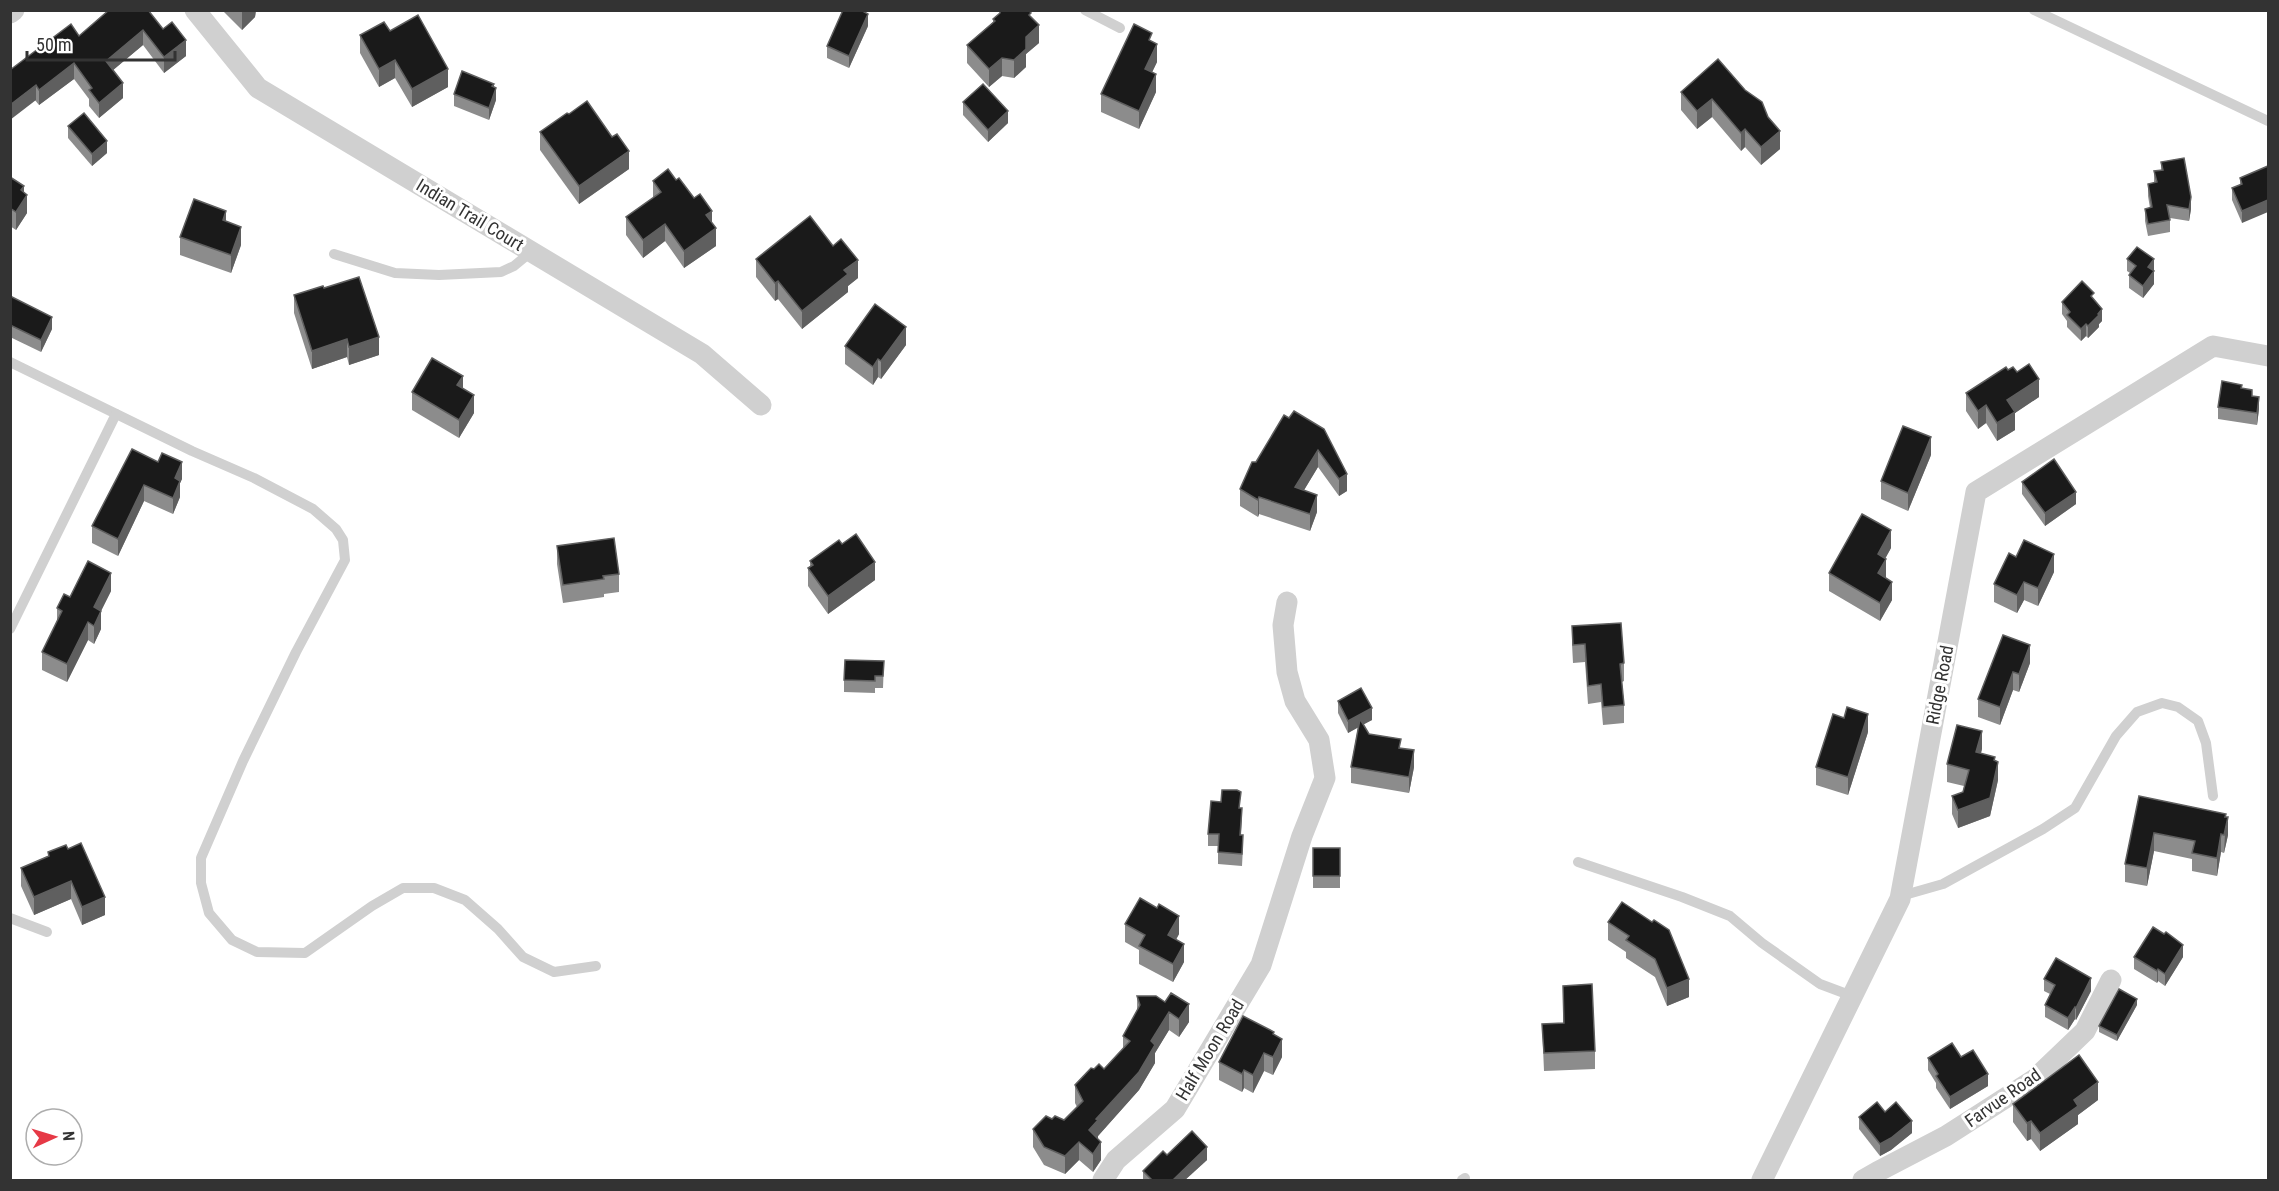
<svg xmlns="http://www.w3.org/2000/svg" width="2279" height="1191" font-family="'Roboto Condensed',sans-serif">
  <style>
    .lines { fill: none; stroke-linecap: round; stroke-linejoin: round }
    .lane { stroke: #d0d0d0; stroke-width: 10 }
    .street { stroke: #d0d0d0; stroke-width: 21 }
    .wall { fill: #8c8c8c }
    .shaded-wall { fill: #5f5f5f }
    .building { fill: #1a1a1a; stroke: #5f5f5f; stroke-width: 1.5 }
    .labels { text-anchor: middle; stroke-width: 6; stroke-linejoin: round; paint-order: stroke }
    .street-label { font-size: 18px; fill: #333; stroke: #fff }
  </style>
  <rect width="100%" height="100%" fill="#fff"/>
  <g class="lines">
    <g class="lane">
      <polyline points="1085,10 1120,28"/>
      <polyline points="2034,10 2268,121"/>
      <polyline points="334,254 395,273 439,275 501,272 514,266 531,252"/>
      <polyline points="10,362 192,451 254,478 313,509 336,529 343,540 345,560 296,652 243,761 201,858 201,883 209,913 232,940 257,952 305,953 372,906 403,888 434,888 465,900 498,929 523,957 554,972 596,966"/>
      <polyline points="10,629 116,414"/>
      <polyline points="1578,862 1682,897 1730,916 1762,943 1820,984 1852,996"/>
      <polyline points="1901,896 1943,884 2043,829 2075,808 2116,736 2137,712 2162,703 2178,707 2198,721 2206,743 2213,796"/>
      <polyline points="10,918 47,932"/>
      <polyline points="1462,1180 1465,1178"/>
    </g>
    <g class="street">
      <polyline points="195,10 258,88 702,354 761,405"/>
      <polyline points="10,13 14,10"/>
      <polyline points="1103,1180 1116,1160 1175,1109 1261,965 1302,836 1325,778 1319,740 1295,701 1287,672 1283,625 1287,602"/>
      <polyline points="1762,1180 1900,899 1976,492 2213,346 2268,356"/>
      <polyline points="1863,1180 1877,1172 1946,1136 2035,1079 2085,1031 2111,980"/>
    </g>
  </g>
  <g class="wall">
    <polygon points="109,10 186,56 164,73 143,45 113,70 123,98 99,118 89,106 89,99 74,79 39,105 10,70 79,36"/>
    <polygon points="222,10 256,10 255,17 242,30"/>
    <polygon points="1031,17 1039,43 1026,54 1026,67 1014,78 1002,76 989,87 967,63 967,45 993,22 993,19"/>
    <polygon points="868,26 849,68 827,58 827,46"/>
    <polygon points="390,31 448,87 412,107 395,78 379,87 360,53 360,35"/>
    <polygon points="1152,42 1157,62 1152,72 1156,92 1139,129 1101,112 1101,94"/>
    <polygon points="1718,59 1780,149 1761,165 1745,147 1741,151 1712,117 1697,129 1681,110 1681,92"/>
    <polygon points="494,87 496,100 489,120 454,106 454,94"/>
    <polygon points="963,102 1008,123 988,142 963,115"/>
    <polygon points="569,114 629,169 579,204 540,150 540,132"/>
    <polygon points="68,126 107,153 92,166 68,138"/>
    <polygon points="2161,162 2191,209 2189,221 2170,218 2170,232 2148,236 2145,221 2145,209 2150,208 2148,196 2148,184 2154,183 2154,171 2161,170"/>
    <polygon points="2268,166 2242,223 2232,200 2232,188 2240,185 2240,178"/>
    <polygon points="10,174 11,177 24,193 27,213 16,230 10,226"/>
    <polygon points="676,180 712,223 716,246 684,268 665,241 643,258 626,235 626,217 653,198 653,181"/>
    <polygon points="180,237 241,245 231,273 180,255"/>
    <polygon points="756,259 858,278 848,286 848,292 802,329 778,299 775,301 756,277"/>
    <polygon points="2127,259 2154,259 2154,284 2143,298 2129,288 2129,275 2130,273 2127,271"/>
    <polygon points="324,288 379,355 349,365 347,357 312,369 294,313 294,295"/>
    <polygon points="10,296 52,329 41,352 10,337"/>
    <polygon points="2094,299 2102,321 2099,324 2099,327 2088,338 2086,336 2081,341 2067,327 2067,321 2062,314 2062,302"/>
    <polygon points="906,345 881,379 878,377 873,385 845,364 845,346"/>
    <polygon points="2008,370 2017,372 2039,397 2015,413 2015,430 1997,441 1986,423 1978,429 1966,411 1966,393"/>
    <polygon points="463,388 474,413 459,438 412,410 412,392"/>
    <polygon points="2242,388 2252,396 2259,409 2257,425 2218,419 2218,407"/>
    <polygon points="1294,411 1347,491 1339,496 1318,467 1304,490 1317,512 1310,531 1259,514 1258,517 1240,506 1240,489 1256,462 1289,418"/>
    <polygon points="1931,455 1908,511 1881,499 1881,481"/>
    <polygon points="158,462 182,479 180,483 180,497 173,514 144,501 118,556 92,543 92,526"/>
    <polygon points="2022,482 2076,504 2045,526 2022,494"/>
    <polygon points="842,544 875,580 828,614 808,586 808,568 810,567 810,561"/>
    <polygon points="557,546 619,574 619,592 604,594 604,597 563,603 557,564"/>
    <polygon points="1891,548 1885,558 1886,578 1892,600 1880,621 1829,591 1829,573"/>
    <polygon points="2016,557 2054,572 2038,606 2024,600 2017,613 1994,602 1994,584"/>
    <polygon points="111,591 101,611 101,629 94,644 88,640 67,682 42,670 42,652 57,622 57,608 70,597"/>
    <polygon points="1572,626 1624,663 1624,681 1622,682 1624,705 1624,723 1603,725 1601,702 1588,704 1585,662 1573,663 1572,644"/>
    <polygon points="2003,635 2030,663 2019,692 2013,690 2000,725 1978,717 1978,699"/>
    <polygon points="884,661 883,688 875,688 875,693 844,692 844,680"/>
    <polygon points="1338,701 1372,720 1363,724 1369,734 1401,748 1414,767 1409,793 1351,783 1351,767 1358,727 1348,733 1338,713"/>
    <polygon points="1868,732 1848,795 1816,785 1816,767"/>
    <polygon points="1982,749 1981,753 1995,761 1998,780 1990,816 1958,828 1952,814 1952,796 1963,792 1964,786 1947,782 1947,764"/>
    <polygon points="2139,796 2226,817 2228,835 2224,853 2221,852 2217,876 2192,871 2192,859 2154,851 2147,886 2125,882 2125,864"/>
    <polygon points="1240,808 1242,821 1241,835 1243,847 1242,866 1218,864 1218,846 1208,846 1208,834"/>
    <rect x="1313" y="848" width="27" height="40"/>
    <polygon points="68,849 105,915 82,925 71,899 34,915 21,886 21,868 48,856 48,852"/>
    <polygon points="1622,902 1689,997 1667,1006 1655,977 1626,958 1626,952 1608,940 1608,922"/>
    <polygon points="1125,924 1179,934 1176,940 1184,962 1173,982 1139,964 1139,950 1125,942"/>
    <polygon points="2134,957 2183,957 2165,986 2158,981 2157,983 2134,969"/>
    <polygon points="2044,979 2091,991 2076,1020 2075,1019 2068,1030 2045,1017 2045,1005 2050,994 2044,991"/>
    <polygon points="1563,986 1595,1051 1595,1069 1544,1071 1542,1024 1563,1023"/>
    <polygon points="1137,996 1189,1022 1179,1037 1169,1030 1155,1053 1155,1063 1139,1090 1098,1136 1097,1139 1101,1160 1093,1172 1079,1160 1065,1174 1044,1165 1033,1147 1033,1129 1052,1119 1064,1120 1077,1107 1075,1103 1075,1085 1094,1069 1104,1069 1123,1049 1123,1036 1137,1011"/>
    <polygon points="2137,1005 2117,1041 2099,1032 2099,1026"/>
    <polygon points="1274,1035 1282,1057 1273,1075 1264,1071 1253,1093 1244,1088 1242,1092 1219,1080 1219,1062"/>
    <polygon points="1961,1057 1988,1086 1950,1109 1936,1088 1936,1083 1928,1070 1928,1058"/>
    <polygon points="2098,1100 2078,1115 2078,1124 2040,1151 2031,1139 2027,1141 2013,1122 2013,1104"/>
    <polygon points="1885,1112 1912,1133 1891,1150 1880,1156 1859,1129 1859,1117"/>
    <polygon points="1167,1155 1207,1160 1185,1180 1143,1180 1143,1171"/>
  </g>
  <g class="shaded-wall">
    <polygon points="243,10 256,10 255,17 242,30 242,12"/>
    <polygon points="868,14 868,26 849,68 849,56"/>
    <polygon points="1039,25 1039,43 1026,54 1026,67 1014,78 1014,60 1026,37"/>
    <polygon points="143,30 143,45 106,76 106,61"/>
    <polygon points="186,40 186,56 164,73 164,57"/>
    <polygon points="1157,44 1157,62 1145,87 1145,69"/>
    <polygon points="1002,58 1002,76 989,87 989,69"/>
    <polygon points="395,60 395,78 379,87 379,69"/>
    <polygon points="74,63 74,79 39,105 39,90"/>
    <polygon points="448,69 448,87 412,107 412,89"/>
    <polygon points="1156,74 1156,92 1139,129 1139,111"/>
    <polygon points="123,83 123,98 99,118 99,103"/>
    <polygon points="494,84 494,94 496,88 496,100 489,120 489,108 492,86"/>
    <polygon points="36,85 36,100 10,120 10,105"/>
    <polygon points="1712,99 1712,117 1697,129 1697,111"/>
    <polygon points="1008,111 1008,123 988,142 988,130"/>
    <polygon points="1745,129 1745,147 1741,151 1741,133"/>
    <polygon points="1780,131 1780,149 1761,165 1761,147"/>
    <polygon points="107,141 107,153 92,166 92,154"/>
    <polygon points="629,151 629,169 579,204 579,186"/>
    <polygon points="24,186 24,200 27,195 27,213 16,230 16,212 21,190"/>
    <polygon points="2191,197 2191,209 2189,221 2189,209"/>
    <polygon points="2268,200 2268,212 2242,223 2242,211"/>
    <polygon points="226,211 226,229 223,220"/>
    <polygon points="712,211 712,228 706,215"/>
    <polygon points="665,224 665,241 643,258 643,240"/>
    <polygon points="241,227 241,245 231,273 231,255"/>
    <polygon points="716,228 716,246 684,268 684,251"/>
    <polygon points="2154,259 2154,284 2143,298 2143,286 2148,267"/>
    <polygon points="858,260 858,278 848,286 848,292 802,329 802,311 844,270"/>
    <polygon points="778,281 778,299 775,301 775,283"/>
    <polygon points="2102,309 2102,321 2099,324 2099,327 2088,338 2088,326"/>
    <polygon points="52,317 52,329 41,352 41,340"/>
    <polygon points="2086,324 2086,336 2081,341 2081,329"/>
    <polygon points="906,327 906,345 881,379 881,361"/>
    <polygon points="379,337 379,355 349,365 349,347"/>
    <polygon points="347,339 347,357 312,369 312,351"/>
    <polygon points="878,359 878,377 873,385 873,367"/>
    <polygon points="463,376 463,394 457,385"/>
    <polygon points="2039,379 2039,397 2015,413 2015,430 1997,441 1997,423 2007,400"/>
    <polygon points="474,395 474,413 459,438 459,420"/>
    <polygon points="2259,397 2259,409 2257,425 2257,413"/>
    <polygon points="1986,405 1986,423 1978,429 1978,411"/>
    <polygon points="1931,437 1931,455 1908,511 1908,493"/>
    <polygon points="1318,450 1318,467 1295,505 1295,487"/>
    <polygon points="182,462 182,479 180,483 180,497 173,514 173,498 175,478"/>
    <polygon points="1347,474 1347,491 1339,496 1339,479"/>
    <polygon points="144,485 144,501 118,556 118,539"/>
    <polygon points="2076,492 2076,504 2045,526 2045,513"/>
    <polygon points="1317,495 1317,512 1310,531 1310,514"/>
    <polygon points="1259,497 1259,514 1258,517 1258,500"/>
    <polygon points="1891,530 1891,548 1878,572 1878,554"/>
    <polygon points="2054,554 2054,572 2038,606 2038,588"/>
    <polygon points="1886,559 1886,577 1878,591 1878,573"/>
    <polygon points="875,562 875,580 828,614 828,596"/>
    <polygon points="111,573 111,591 101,611 101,629 94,644 94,607"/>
    <polygon points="1892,582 1892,600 1880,621 1880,603"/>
    <polygon points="2024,582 2024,600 2017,613 2017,595"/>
    <polygon points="88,622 88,640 67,682 67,664"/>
    <polygon points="2030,645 2030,663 2019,692 2019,674"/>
    <polygon points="2013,672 2013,690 2000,725 2000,707"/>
    <polygon points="1372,708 1372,720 1348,733 1348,721"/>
    <polygon points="1868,714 1868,732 1848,795 1848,777"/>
    <polygon points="1982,731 1982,749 1976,770 1976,752"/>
    <polygon points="1414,750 1414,767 1409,793 1409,777"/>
    <polygon points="1995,757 1995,774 1998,762 1998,780 1990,816 1958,828 1958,810 1994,760"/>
    <polygon points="2226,814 2226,828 2228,817 2228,835 2224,853"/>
    <polygon points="2154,833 2154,851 2147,886 2147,868"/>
    <polygon points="2221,834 2221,852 2217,876 2217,858"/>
    <polygon points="71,881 71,899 34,915 34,897"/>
    <polygon points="105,897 105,915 82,925 82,907"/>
    <polygon points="1179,916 1179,934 1168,953 1168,935"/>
    <polygon points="1184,944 1184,962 1173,982 1173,964"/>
    <polygon points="2183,945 2183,957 2165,986 2165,974"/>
    <polygon points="2158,969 2158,981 2157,983 2157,971"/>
    <polygon points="2091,978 2091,991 2076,1020 2076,1008"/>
    <polygon points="1689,979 1689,997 1667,1006 1667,988"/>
    <polygon points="2137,999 2137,1005 2117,1041 2117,1035"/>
    <polygon points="1189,1004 1189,1022 1179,1037 1179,1019"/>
    <polygon points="2075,1007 2075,1019 2068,1030 2068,1018"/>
    <polygon points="1169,1012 1169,1030 1155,1053 1155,1063 1139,1090 1098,1136 1098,1138 1089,1148 1089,1130 1151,1041"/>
    <polygon points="1282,1039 1282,1057 1273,1075 1273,1057"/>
    <polygon points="1264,1053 1264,1071 1253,1093 1253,1075"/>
    <polygon points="1244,1070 1244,1088 1242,1092 1242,1074"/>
    <polygon points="1988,1074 1988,1086 1950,1109 1950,1097"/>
    <polygon points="2098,1082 2098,1100 2078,1115 2078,1124 2040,1151 2040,1133 2074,1100"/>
    <polygon points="1912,1121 1912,1133 1891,1150 1880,1156 1880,1144"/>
    <polygon points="2031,1121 2031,1139 2027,1141 2027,1123"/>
    <polygon points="1079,1142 1079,1160 1065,1174 1065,1156"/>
    <polygon points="1101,1142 1101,1160 1093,1172 1093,1154"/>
    <polygon points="1207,1147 1207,1160 1185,1180 1173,1180"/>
  </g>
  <g class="building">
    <polygon points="109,10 148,10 163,29 172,22 186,40 164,57 143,30 106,61 123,83 99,103 89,90 92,88 74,63 39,90 36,85 10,105 10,70 71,24 79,36"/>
    <polygon points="843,10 861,10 868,14 849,56 827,46"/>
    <polygon points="1000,10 1029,10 1031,13 1029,15 1039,25 1026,37 1026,49 1014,60 1002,58 989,69 967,45 995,21 993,19 1000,13"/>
    <polygon points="418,15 448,69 412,89 395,60 379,69 360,35 384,22 390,31"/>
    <polygon points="1134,24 1152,33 1149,40 1157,44 1145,69 1156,74 1139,111 1101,94"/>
    <polygon points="1718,59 1745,90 1762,102 1768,117 1780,131 1761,147 1745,129 1741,133 1712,99 1697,111 1681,92"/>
    <polygon points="462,71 494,84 492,86 496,88 489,108 454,94"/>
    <polygon points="983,84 1008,111 988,130 963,102"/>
    <polygon points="587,101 612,137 617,134 629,151 579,186 540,132 567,113 569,114"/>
    <polygon points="84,113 107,141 92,154 68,126"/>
    <polygon points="2184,158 2191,197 2189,209 2167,205 2170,220 2148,224 2145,209 2152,207 2148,184 2157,182 2154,171 2163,170 2161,162"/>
    <polygon points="2268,166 2268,200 2242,211 2232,188 2242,184 2240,178"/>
    <polygon points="668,169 676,180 679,178 694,198 700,194 712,211 706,215 716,228 684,251 665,224 643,240 626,217 661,192 653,181"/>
    <polygon points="10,177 24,186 21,190 27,195 16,212 10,208"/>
    <polygon points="194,199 226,211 223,220 241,227 231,255 180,237"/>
    <polygon points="810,216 833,246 841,239 858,260 844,270 848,274 802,311 778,281 775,283 756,259"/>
    <polygon points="2137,247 2154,259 2148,267 2154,271 2143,286 2129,275 2136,266 2127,259"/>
    <polygon points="359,277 379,337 349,347 347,339 312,351 294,295 323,286 324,288"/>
    <polygon points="2082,281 2094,293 2091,296 2102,309 2098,314 2099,315 2088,326 2086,324 2081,329 2067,315 2070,312 2062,302"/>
    <polygon points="10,296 52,317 41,340 10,325"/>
    <polygon points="875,304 906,327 881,361 878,359 873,367 845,346"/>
    <polygon points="432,358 463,376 457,385 474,395 459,420 412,392"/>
    <polygon points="2029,364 2039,379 2007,400 2015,412 1997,423 1986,405 1978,411 1966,393 2006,367 2008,370 2013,367 2017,372"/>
    <polygon points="2222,381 2242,385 2241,388 2252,390 2252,396 2259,397 2257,413 2218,407"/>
    <polygon points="1294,411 1324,429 1347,474 1339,479 1318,450 1295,487 1317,495 1310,514 1259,497 1258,500 1240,489 1252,462 1256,462 1284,415 1289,418"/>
    <polygon points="1903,426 1931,437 1908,493 1881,481"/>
    <polygon points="132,449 158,462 162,453 182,462 175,478 180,481 173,498 144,485 118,539 92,526"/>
    <polygon points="2054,459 2076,492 2045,513 2022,482"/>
    <polygon points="1862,514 1891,530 1878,554 1886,559 1878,573 1892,582 1880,603 1829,573"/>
    <polygon points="856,534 875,562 828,596 808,568 813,565 810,561 839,540 842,544"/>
    <polygon points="614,538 619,574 603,576 604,579 563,585 557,546"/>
    <polygon points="2024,540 2054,554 2038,588 2024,582 2017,595 1994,584 2009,553 2016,557"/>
    <polygon points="88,561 111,573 94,607 101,611 94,626 88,622 67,664 42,652 62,611 57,608 64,594 70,597"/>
    <polygon points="1621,623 1624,663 1620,664 1624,705 1603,707 1601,684 1588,686 1585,644 1573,645 1572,626"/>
    <polygon points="2003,635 2030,645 2019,674 2013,672 2000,707 1978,699"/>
    <polygon points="845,660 884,661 883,676 875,676 875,681 844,680"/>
    <polygon points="1361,688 1372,708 1348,721 1338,701"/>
    <polygon points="1847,707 1868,714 1848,777 1816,767 1833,714 1844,718"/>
    <polygon points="1360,719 1369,734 1401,739 1399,748 1414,750 1409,777 1351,767"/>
    <polygon points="1957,725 1982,731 1976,752 1995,757 1994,760 1998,762 1990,798 1958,810 1952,796 1963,792 1969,770 1947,764"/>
    <polygon points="1222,790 1237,790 1241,792 1239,808 1242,808 1240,835 1243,835 1242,854 1218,852 1219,834 1208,834 1211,801 1221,802"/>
    <polygon points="2139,796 2226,814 2225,817 2228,817 2224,835 2221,834 2217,858 2192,853 2195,841 2154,833 2147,868 2125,864"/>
    <polygon points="81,843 105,897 82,907 71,881 34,897 21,868 49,856 48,852 66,845 68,849"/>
    <rect x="1313" y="848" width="27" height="28"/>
    <polygon points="1140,898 1157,908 1159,904 1179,916 1168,935 1184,944 1173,964 1139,946 1145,935 1125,924"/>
    <polygon points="1622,902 1652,922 1654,920 1669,930 1689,979 1667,988 1655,959 1626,940 1629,936 1608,922"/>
    <polygon points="2153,927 2164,934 2166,932 2183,945 2165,974 2158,969 2157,971 2134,957"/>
    <polygon points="2056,958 2091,978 2076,1008 2075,1007 2068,1018 2045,1005 2055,985 2044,979"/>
    <polygon points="1592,984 1595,1051 1544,1053 1542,1024 1564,1023 1563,986"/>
    <polygon points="2119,989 2137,999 2117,1035 2099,1026"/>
    <polygon points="1171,993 1189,1004 1179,1019 1169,1012 1151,1041 1155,1045 1139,1072 1096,1119 1098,1120 1089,1130 1101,1142 1093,1154 1079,1142 1065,1156 1044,1147 1033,1129 1046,1116 1052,1119 1055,1116 1064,1120 1083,1101 1075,1085 1091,1068 1094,1069 1099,1064 1104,1069 1130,1041 1123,1036 1140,1005 1137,996 1156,996 1165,1002"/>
    <polygon points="1243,1016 1274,1032 1273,1034 1282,1039 1273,1057 1264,1053 1253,1075 1244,1070 1242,1074 1219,1062"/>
    <polygon points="1952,1043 1961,1057 1973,1050 1988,1074 1950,1097 1936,1076 1938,1074 1928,1058"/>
    <polygon points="2079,1055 2098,1082 2074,1100 2078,1106 2040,1133 2031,1121 2027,1123 2013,1104"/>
    <polygon points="1877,1102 1885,1112 1896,1102 1912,1121 1891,1138 1880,1144 1859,1117"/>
    <polygon points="1192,1131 1207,1147 1173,1180 1152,1180 1143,1171 1163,1151 1167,1155"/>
  </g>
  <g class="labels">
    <g class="street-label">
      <text transform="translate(470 215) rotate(31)" y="6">Indian Trail Court</text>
      <text transform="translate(1940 685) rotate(-79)" y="6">Ridge Road</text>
      <text transform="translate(1210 1050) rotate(-59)" y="6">Half Moon Road</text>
      <text transform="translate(2003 1098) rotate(-35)" y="6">Farvue Road</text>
    </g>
  </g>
  <rect width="2279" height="1191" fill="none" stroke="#333333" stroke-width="24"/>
  <g transform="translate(54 1137) rotate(86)"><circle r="28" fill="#ffffff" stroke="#adadad" stroke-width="1.5"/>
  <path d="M0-4.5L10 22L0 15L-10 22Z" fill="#e63946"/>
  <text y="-9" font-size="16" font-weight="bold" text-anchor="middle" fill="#333333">N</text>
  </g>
  <path d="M27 51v9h148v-9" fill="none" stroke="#333333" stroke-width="3"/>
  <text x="36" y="51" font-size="18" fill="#333333" stroke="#ffffff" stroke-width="4.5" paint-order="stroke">50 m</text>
</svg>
